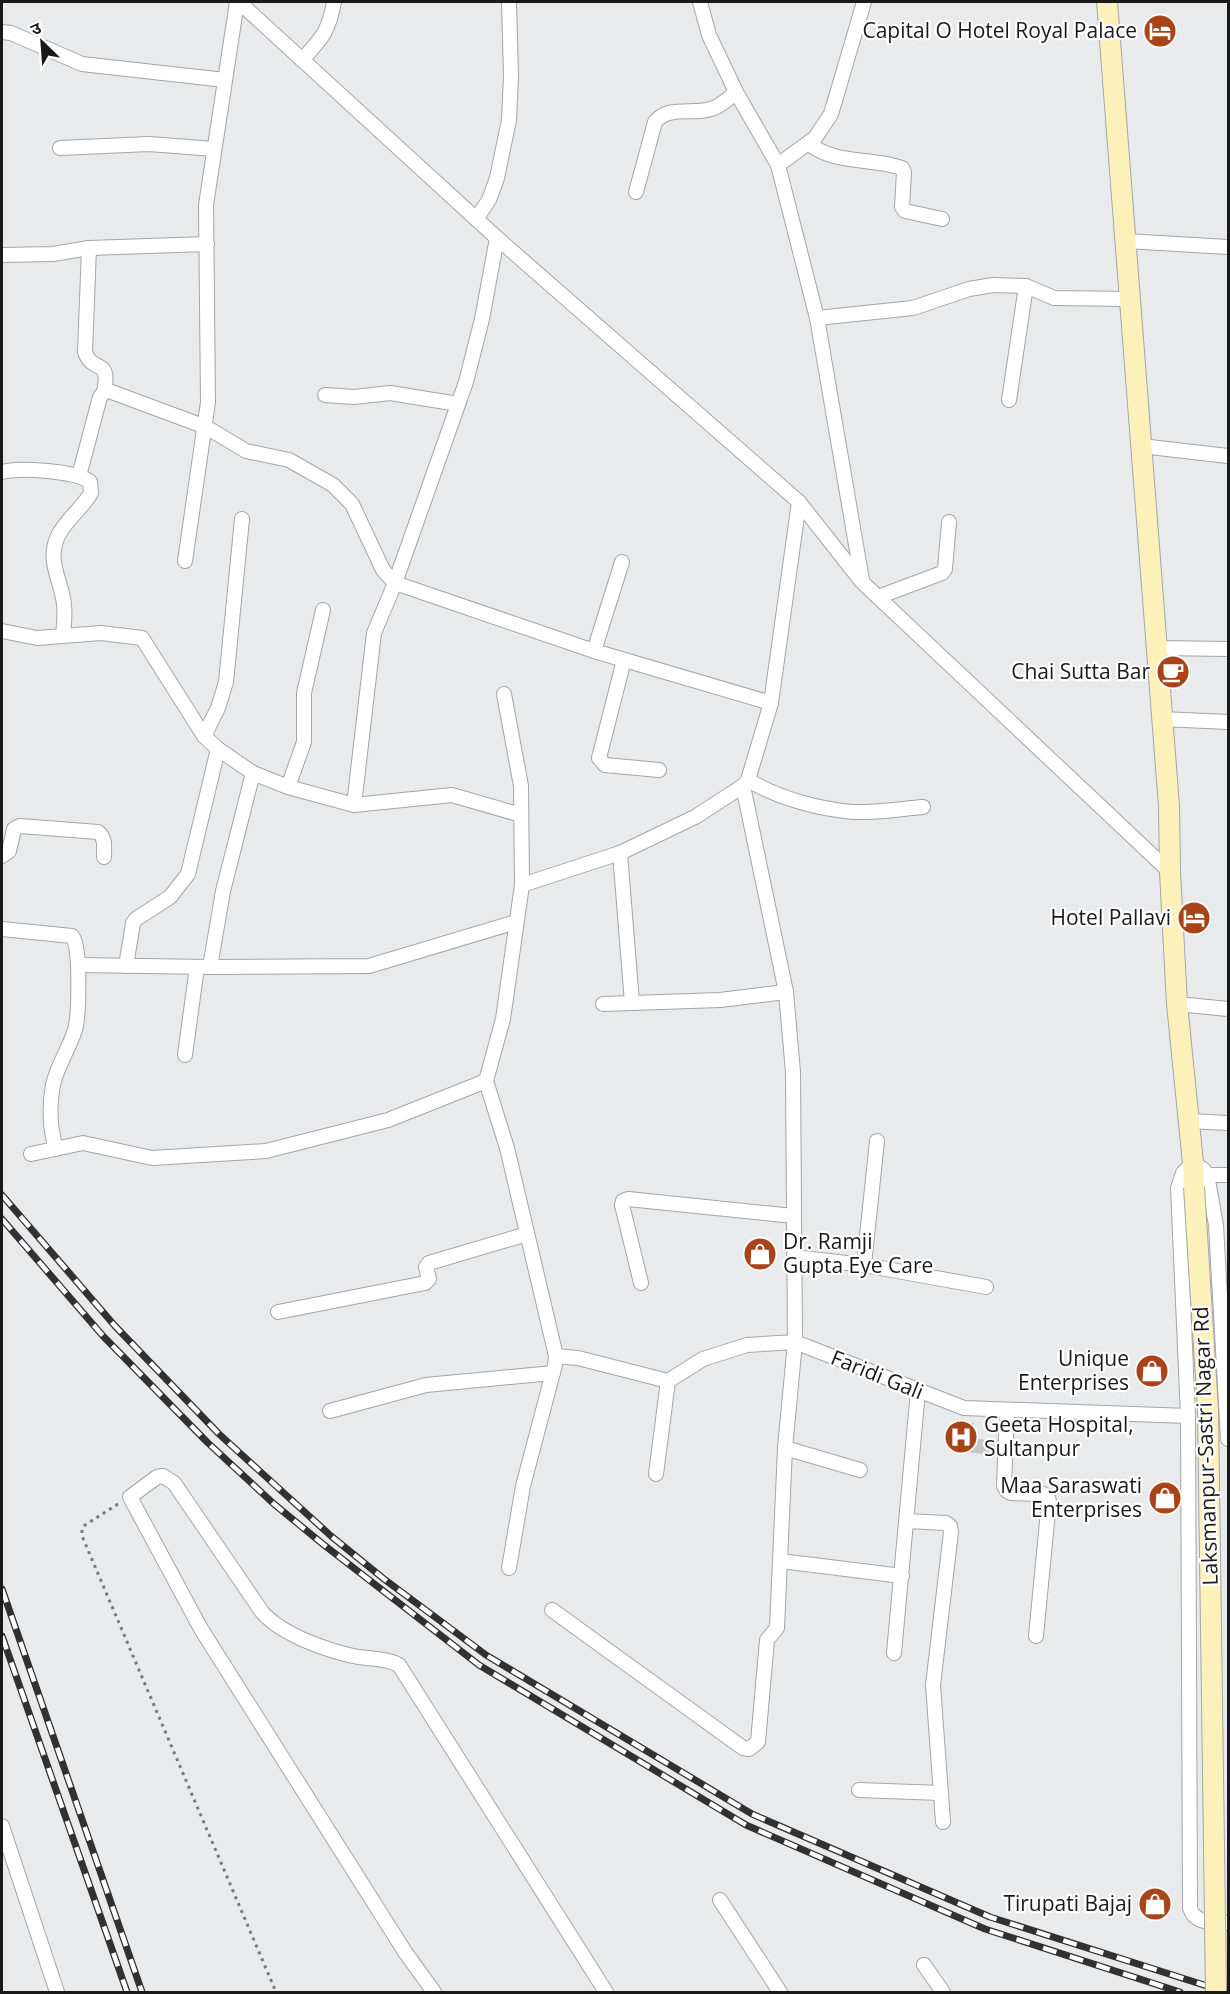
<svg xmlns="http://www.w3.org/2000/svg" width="1230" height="1994" font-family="'Open Sans','Noto Sans Devanagari',sans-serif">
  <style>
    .building { fill: #c8c6c8 }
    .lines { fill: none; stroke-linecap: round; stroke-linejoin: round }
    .street-casing { stroke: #a4a5a8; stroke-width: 16 }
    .secondary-casing { stroke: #a4a5a8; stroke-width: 22 }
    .path { stroke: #7a7a7b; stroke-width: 3; stroke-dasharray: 3 4.5; stroke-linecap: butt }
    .street { stroke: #fff; stroke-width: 14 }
    .secondary { stroke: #fdf1bb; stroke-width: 20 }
    .rail-casing { stroke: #313132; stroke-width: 7 }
    .rail { stroke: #fff; stroke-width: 4.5; stroke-dasharray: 14; stroke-linecap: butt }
    .secondary-bridge-casing { stroke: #a4a5a8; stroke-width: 22; stroke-linecap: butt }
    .secondary-bridge { stroke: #fdf1bb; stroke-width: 20 }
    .labels { text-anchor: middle; stroke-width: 4.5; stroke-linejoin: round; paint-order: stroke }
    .poi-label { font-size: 21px; fill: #19191a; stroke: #fff; text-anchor: end }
    .street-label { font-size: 21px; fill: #19191a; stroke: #fff }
  </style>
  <rect width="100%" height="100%" fill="#e9eaec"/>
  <polygon class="building" points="958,1421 974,1423 972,1438 997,1441 996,1455 955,1451 952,1435 956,1435"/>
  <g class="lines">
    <g class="street-casing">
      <g id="street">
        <polyline points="239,2 497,238 799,502 862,582 1170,872"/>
        <polyline points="700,2 709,35 736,92 778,165 817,318 862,580"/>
        <polyline points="2,32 11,33 82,64 225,80"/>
        <path d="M302 60C322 38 329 31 334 2"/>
        <path d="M808 143C835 165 870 157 902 168L904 172 902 207 905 211 942 219"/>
        <polyline points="60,148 149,144 214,149"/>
        <polyline points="778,165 815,138 831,114 864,2"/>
        <path d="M636 192 655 122C669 105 692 115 711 109 721 106 728 99 736 92"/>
        <polyline points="476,219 489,200 497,178 509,120 511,76 509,2"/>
        <polyline points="1126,241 1228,247"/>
        <path d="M89 248 85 352C93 375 111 356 104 392"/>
        <polyline points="2,255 53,254 89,248 207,244"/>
        <polyline points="817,318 913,308 969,289 993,285 1026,286 1054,298 1130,299"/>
        <polyline points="325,395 354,397 390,393 458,404"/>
        <polyline points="1009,400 1026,286"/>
        <polyline points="1141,446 1228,456"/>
        <path d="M2 472C17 467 79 471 90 482L91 493C82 509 64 521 57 538 48 560 59 577 63 598 66 611 64 623 63 636"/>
        <polyline points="79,476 100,397 104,392 109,391 206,427 246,451 289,460 333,485 352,504 383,570 395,583 594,651 771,703"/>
        <polyline points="185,561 208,402 206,205 237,2"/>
        <polyline points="878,597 942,573 945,569 949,522"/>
        <polyline points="2,631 37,638 101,633 142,638 204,736 218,749 253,773 288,787 354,805 452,795 521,815"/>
        <polyline points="1157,648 1228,649"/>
        <polyline points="594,651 622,562"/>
        <polyline points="624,660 599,758 605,765 659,770"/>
        <polyline points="1162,719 1228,722"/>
        <polyline points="204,736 218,708 226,682 242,519"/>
        <path d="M748 780C778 798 818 809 853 812 876 813 900 809 923 807"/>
        <polyline points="288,787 304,742 304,693 323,610"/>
        <polyline points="354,805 374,633 395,583 466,382 482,319 497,238"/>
        <polyline points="620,853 632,1003"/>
        <path d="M2 856 9 851 14 829 20 826 98 832C106 838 104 848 104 857"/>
        <polyline points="522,885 620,853 695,817 743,786 748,780 771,703 799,502"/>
        <path d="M2 929 72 936C81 943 79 1016 75 1030 69 1049 57 1066 53 1085 49 1106 50 1129 56 1149"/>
        <polyline points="78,965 210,967 369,966 516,922"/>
        <polyline points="126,966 133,923 136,919 170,897 188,874 218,749"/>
        <polyline points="210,967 223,891 253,773"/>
        <polyline points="603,1004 720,1000 786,992"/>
        <polyline points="1177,1004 1228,1009"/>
        <polyline points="185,1055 197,967"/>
        <polyline points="486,1081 507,1148 556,1356 555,1365 523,1486 509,1568"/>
        <polyline points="1189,1121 1228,1123"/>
        <polyline points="31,1154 83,1143 152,1158 266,1151 388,1120 486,1081 503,1019 522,885 521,786 504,694"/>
        <polyline points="1207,1175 1228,1175"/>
        <polyline points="794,1257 864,1265 986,1287"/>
        <polyline points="864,1265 877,1141"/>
        <polyline points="641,1283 622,1205 623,1201 628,1199 794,1216"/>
        <polyline points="278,1312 425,1283 429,1279 426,1267 429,1263 527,1234"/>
        <polyline points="556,1356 578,1358 668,1381"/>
        <polyline points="1007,1410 1004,1486 1007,1491 1011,1493 1043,1494 1047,1496 1049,1501 1036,1636"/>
        <polyline points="330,1411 426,1385 553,1373"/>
        <path d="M1228 1439 1216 1225 1207 1175 1203 1169 1193 1163 1183 1173 1178 1188 1188 1416 1190 1908C1195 1925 1213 1921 1228 1923"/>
        <polyline points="785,1448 860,1470"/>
        <polyline points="656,1474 668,1381 703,1359 747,1345 795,1342 964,1408 1188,1416"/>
        <polyline points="907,1521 946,1523 950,1526 951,1532 933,1685 943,1822"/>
        <polyline points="781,1561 902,1576"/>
        <polyline points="552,1610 743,1748 749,1749 758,1742 767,1640 777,1628 785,1448 795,1342 793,1072 786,992 743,786"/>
        <polyline points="894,1653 918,1391"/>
        <polyline points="859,1790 941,1793"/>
        <polyline points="2,1826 57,1992"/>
        <polyline points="720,1900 780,1992"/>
        <polyline points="924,1965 943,1992"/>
        <path d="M434 1992 405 1952 201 1629 130 1497 157 1477 163 1476 174 1483 262 1612C282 1635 328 1651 358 1657 372 1659 387 1658 399 1665L606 1992"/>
      </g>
    </g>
    <g class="secondary-casing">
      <polyline id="secondary" points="1107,2 1169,806 1170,872 1177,1004 1193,1163 1194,1187"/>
    </g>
    <polyline class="path" points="118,1504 85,1525 82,1530 82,1536 276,1992"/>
    <use href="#street" class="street"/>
    <use href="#secondary" class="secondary"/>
    <g class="rail-casing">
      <g id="rail">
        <polyline points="2,1195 115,1326 219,1434 331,1536 384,1579 486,1655 752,1814 990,1917 1226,1992"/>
        <polyline points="2,1219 103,1336 207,1442 274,1504 324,1545 479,1665 746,1825 985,1929 1180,1992"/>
        <polyline points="2,1589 142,1992"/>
        <polyline points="2,1636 127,1992"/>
      </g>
    </g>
    <use href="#rail" class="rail"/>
    <g class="secondary-bridge-casing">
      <polyline id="secondary-bridge" points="1194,1187 1208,1410 1216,1992"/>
    </g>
    <use href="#secondary-bridge" class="secondary-bridge"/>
  </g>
  <defs>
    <g id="hotel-disc" transform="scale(1.725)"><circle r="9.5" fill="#a94418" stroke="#fff"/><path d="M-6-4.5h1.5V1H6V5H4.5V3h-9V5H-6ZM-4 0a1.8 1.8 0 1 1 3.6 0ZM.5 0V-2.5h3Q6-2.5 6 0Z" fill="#fff"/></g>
    <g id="cafe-disc" transform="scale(1.725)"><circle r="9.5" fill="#a94418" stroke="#fff"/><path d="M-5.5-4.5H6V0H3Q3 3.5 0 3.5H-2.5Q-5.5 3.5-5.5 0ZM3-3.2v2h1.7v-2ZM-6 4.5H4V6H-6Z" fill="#fff"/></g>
    <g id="shop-disc" transform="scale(1.725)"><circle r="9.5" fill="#a94418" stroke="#fff"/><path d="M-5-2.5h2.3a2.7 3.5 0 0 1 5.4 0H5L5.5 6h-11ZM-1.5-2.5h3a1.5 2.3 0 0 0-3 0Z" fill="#fff"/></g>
    <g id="hospital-disc" transform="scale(1.725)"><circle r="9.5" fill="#a94418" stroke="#fff"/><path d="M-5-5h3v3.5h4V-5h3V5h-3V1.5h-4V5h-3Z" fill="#fff"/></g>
  </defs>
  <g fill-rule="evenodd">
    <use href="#hotel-disc" x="1160" y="31"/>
    <use href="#cafe-disc" x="1173" y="672"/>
    <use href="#hotel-disc" x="1194" y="918"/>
    <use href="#shop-disc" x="760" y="1254"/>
    <use href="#shop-disc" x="1152" y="1371"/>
    <use href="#hospital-disc" x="961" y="1437"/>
    <use href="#shop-disc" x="1165" y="1498"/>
    <use href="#shop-disc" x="1155" y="1904"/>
  </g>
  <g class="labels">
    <g class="poi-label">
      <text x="1137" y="38">Capital O Hotel Royal Palace</text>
      <text x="1150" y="679">Chai Sutta Bar</text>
      <text x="1171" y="925">Hotel Pallavi</text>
      <text x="783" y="1249" text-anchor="start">Dr. Ramji<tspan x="783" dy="24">Gupta Eye Care</tspan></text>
      <text x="1129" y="1366">Unique<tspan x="1129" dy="24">Enterprises</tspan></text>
      <text x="984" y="1432" text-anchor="start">Geeta Hospital,<tspan x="984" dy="24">Sultanpur</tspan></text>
      <text x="1142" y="1493">Maa Saraswati<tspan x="1142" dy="24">Enterprises</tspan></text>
      <text x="1132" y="1911">Tirupati Bajaj</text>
    </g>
    <g class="street-label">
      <text transform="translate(877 1375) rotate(22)" y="7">Faridi Gali</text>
      <text transform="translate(1206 1446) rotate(-92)" y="7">Laksmanpur-Sastri Nagar Rd</text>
    </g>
  </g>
  <rect width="1230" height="1994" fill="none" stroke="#19191a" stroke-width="6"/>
  <g transform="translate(42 42) rotate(335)" stroke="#ffffff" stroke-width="4.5" paint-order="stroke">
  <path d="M0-4.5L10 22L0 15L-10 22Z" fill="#19191a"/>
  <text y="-9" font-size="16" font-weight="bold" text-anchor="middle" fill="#19191a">उ</text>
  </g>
</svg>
